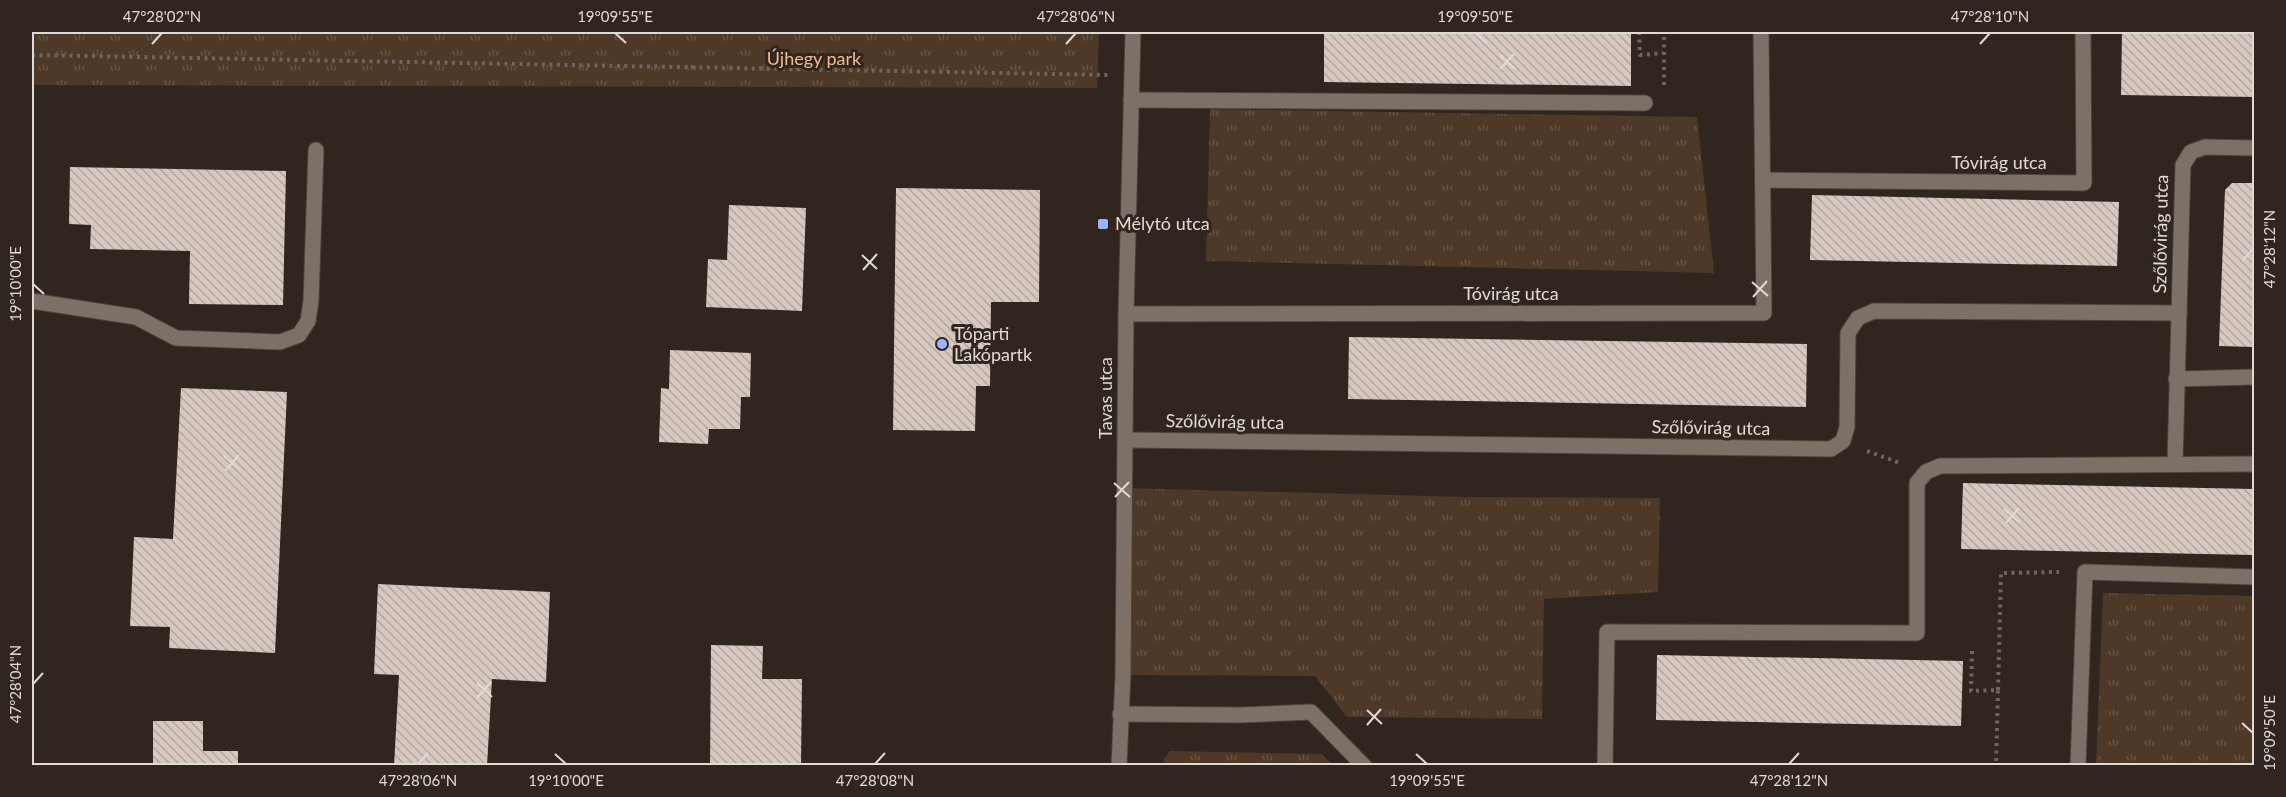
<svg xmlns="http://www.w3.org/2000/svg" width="2286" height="797" font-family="Lato,sans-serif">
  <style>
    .grass { fill: url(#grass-tufts) }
    .building { fill: url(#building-back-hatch) }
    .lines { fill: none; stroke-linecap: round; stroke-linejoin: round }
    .minor-casing { stroke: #4c443d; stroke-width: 17 }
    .path { stroke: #6e655f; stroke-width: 4; stroke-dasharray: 3 4.5; stroke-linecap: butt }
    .minor { stroke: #7c7067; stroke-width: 15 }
    .ticks { fill: none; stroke: #e0d9d4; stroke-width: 2 }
    .poi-dot { fill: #99b5fd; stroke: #30261f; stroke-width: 2 }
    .labels { text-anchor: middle; stroke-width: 6; stroke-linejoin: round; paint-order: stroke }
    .park-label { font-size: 18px; fill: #f4b98e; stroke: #30261f }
    .street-label { font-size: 18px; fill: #e0d9d4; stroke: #30261f }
    .poi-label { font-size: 18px; fill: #e0d9d4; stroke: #30261f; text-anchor: start }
    .neatline { fill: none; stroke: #e0d9d4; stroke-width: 2 }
    .ticks-label { font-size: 15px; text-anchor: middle; fill: #e0d9d4 }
  </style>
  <defs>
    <pattern id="grass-tufts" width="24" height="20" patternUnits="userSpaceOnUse" patternTransform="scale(1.5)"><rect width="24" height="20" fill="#4e3827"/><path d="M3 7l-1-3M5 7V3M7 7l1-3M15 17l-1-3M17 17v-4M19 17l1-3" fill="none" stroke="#675445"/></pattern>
    <pattern id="building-back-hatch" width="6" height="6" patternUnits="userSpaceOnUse" patternTransform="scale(1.5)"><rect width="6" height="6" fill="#d6c8bf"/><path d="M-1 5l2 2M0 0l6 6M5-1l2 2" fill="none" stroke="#b1a69f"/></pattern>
  </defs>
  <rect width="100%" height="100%" fill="#30261f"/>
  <g class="grass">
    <polygon points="32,32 1099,32 1097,88 32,85"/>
    <polygon points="1210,109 1697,117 1714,273 1206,261"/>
    <polygon points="1124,488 1465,497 1660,498 1658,592 1544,599 1542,719 1347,717 1315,676 1123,675"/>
    <polygon points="2103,593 2254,596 2254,765 2096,765"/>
    <polygon points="1170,751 1322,754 1332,765 1164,765 1164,759"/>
  </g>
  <g class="building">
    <polygon points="1324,32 1631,32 1631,86 1324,82"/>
    <polygon points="2122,32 2254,32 2254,97 2121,95"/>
    <polygon points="70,167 286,171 283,305 189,304 190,251 90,249 91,225 69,224"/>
    <polygon points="2232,183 2254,183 2254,347 2219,346 2225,190"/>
    <polygon points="896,188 1040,190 1039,302 991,302 990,386 976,386 975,431 893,430"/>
    <polygon points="1812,195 2119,202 2117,266 1810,260"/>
    <polygon points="729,205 806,208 802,311 706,307 708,259 727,260"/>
    <polygon points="1349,337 1807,344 1806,407 1348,399"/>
    <polygon points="670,350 751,353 750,397 741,397 740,429 709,429 708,444 659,442 661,388 669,389"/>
    <polygon points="181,388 287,392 275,653 169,648 170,627 130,626 134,537 173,539"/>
    <polygon points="1963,483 2254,489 2254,555 1961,549"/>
    <polygon points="378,584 550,592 546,682 492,679 487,766 394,766 399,675 374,674"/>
    <polygon points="711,645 763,646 762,679 802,679 801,766 710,766"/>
    <polygon points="1657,655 1963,661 1961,726 1656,720"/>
    <polygon points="153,721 203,721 203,751 238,751 238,766 153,766"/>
  </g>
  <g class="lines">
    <g class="minor-casing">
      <g id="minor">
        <polyline points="1131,100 1645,103"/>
        <polyline points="1763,180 2084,183 2083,32"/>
        <polyline points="32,301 136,317 176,338 280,342 299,335 308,321 311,301 316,150"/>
        <polyline points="1126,314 1764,313 1761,32"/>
        <polyline points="2176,379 2254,377"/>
        <polyline points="1126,440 1831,449 1843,441 1847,427 1848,333 1858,318 1874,311 2179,313"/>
        <polyline points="2175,463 2183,165 2191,152 2205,147 2254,148"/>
        <polyline points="1120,714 1240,715 1311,712 1364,766"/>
        <polyline points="1119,766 1123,675 1126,314 1133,32"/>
        <polyline points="1605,766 1607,632 1917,633 1917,483 1926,472 1940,466 2254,464"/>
        <polyline points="2078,766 2085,572 2254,577"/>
      </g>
    </g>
    <g class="path">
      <polyline points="1639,32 1640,55 1663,53"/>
      <polyline points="32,55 1108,75"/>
      <polyline points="1664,85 1664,32"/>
      <polyline points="1867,451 1900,463"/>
      <polyline points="1972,651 1971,691 1998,690 1996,766"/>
      <polyline points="1998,690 2001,573 2059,572"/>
    </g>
    <use href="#minor" class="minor"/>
  </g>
  <path class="ticks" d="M615 33 626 43M1475 33 1487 43M152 44 162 33M1066 44 1076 33M1980 44 1990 33M1500 55 1515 69M1500 69 1514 54M862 255 877 269M2243 260 2253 249M863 270 877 254M1752 282 1768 296M33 284 44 294M1753 297 1767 281M224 456 240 470M225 471 239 455M1114 483 1130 497M1115 497 1129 482M2004 509 2020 523M2005 524 2019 508M477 683 492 697M33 684 43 673M477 698 491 682M1367 710 1382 724M2242 723 2253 733M1367 725 1381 709M555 754 566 764M1416 754 1427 764M418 764 428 753M875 764 885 753M1789 764 1799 753"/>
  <g class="poi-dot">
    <rect x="1097" y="218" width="12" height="12" rx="3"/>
    <circle cx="942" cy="344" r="6"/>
  </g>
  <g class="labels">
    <g class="park-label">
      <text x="814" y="65">Újhegy park</text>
    </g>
    <g class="street-label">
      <text x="1999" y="169">Tóvirág utca</text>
      <text transform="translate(2161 234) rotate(-89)" y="6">Szőlővirág utca</text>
      <text x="1511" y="300">Tóvirág utca</text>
      <text transform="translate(1106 398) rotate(-90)" y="6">Tavas utca</text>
      <text transform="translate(1225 422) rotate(1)" y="6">Szőlővirág utca</text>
      <text transform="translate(1711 428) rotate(1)" y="6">Szőlővirág utca</text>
    </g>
    <g class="poi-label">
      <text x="1115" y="230">Mélytó utca</text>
      <text x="954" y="340">Tóparti<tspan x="954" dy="21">Lakópartk</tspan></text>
    </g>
  </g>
  <rect width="2286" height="797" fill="none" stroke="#30261f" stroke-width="66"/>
  <rect x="33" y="33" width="2220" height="731" class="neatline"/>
  <g class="ticks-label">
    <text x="162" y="22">47°28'02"N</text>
    <text x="615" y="22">19°09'55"E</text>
    <text x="1076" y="22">47°28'06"N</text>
    <text x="1475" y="22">19°09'50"E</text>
    <text x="1990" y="22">47°28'10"N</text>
    <text transform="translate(2270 249) rotate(-90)" y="5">47°28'12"N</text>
    <text transform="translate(16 284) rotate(-90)" y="5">19°10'00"E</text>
    <text transform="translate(16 684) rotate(-90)" y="5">47°28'04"N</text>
    <text transform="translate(2270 733) rotate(-90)" y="5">19°09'50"E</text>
    <text x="418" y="786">47°28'06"N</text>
    <text x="566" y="786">19°10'00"E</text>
    <text x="875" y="786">47°28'08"N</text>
    <text x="1427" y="786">19°09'55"E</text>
    <text x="1789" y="786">47°28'12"N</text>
  </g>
</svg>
